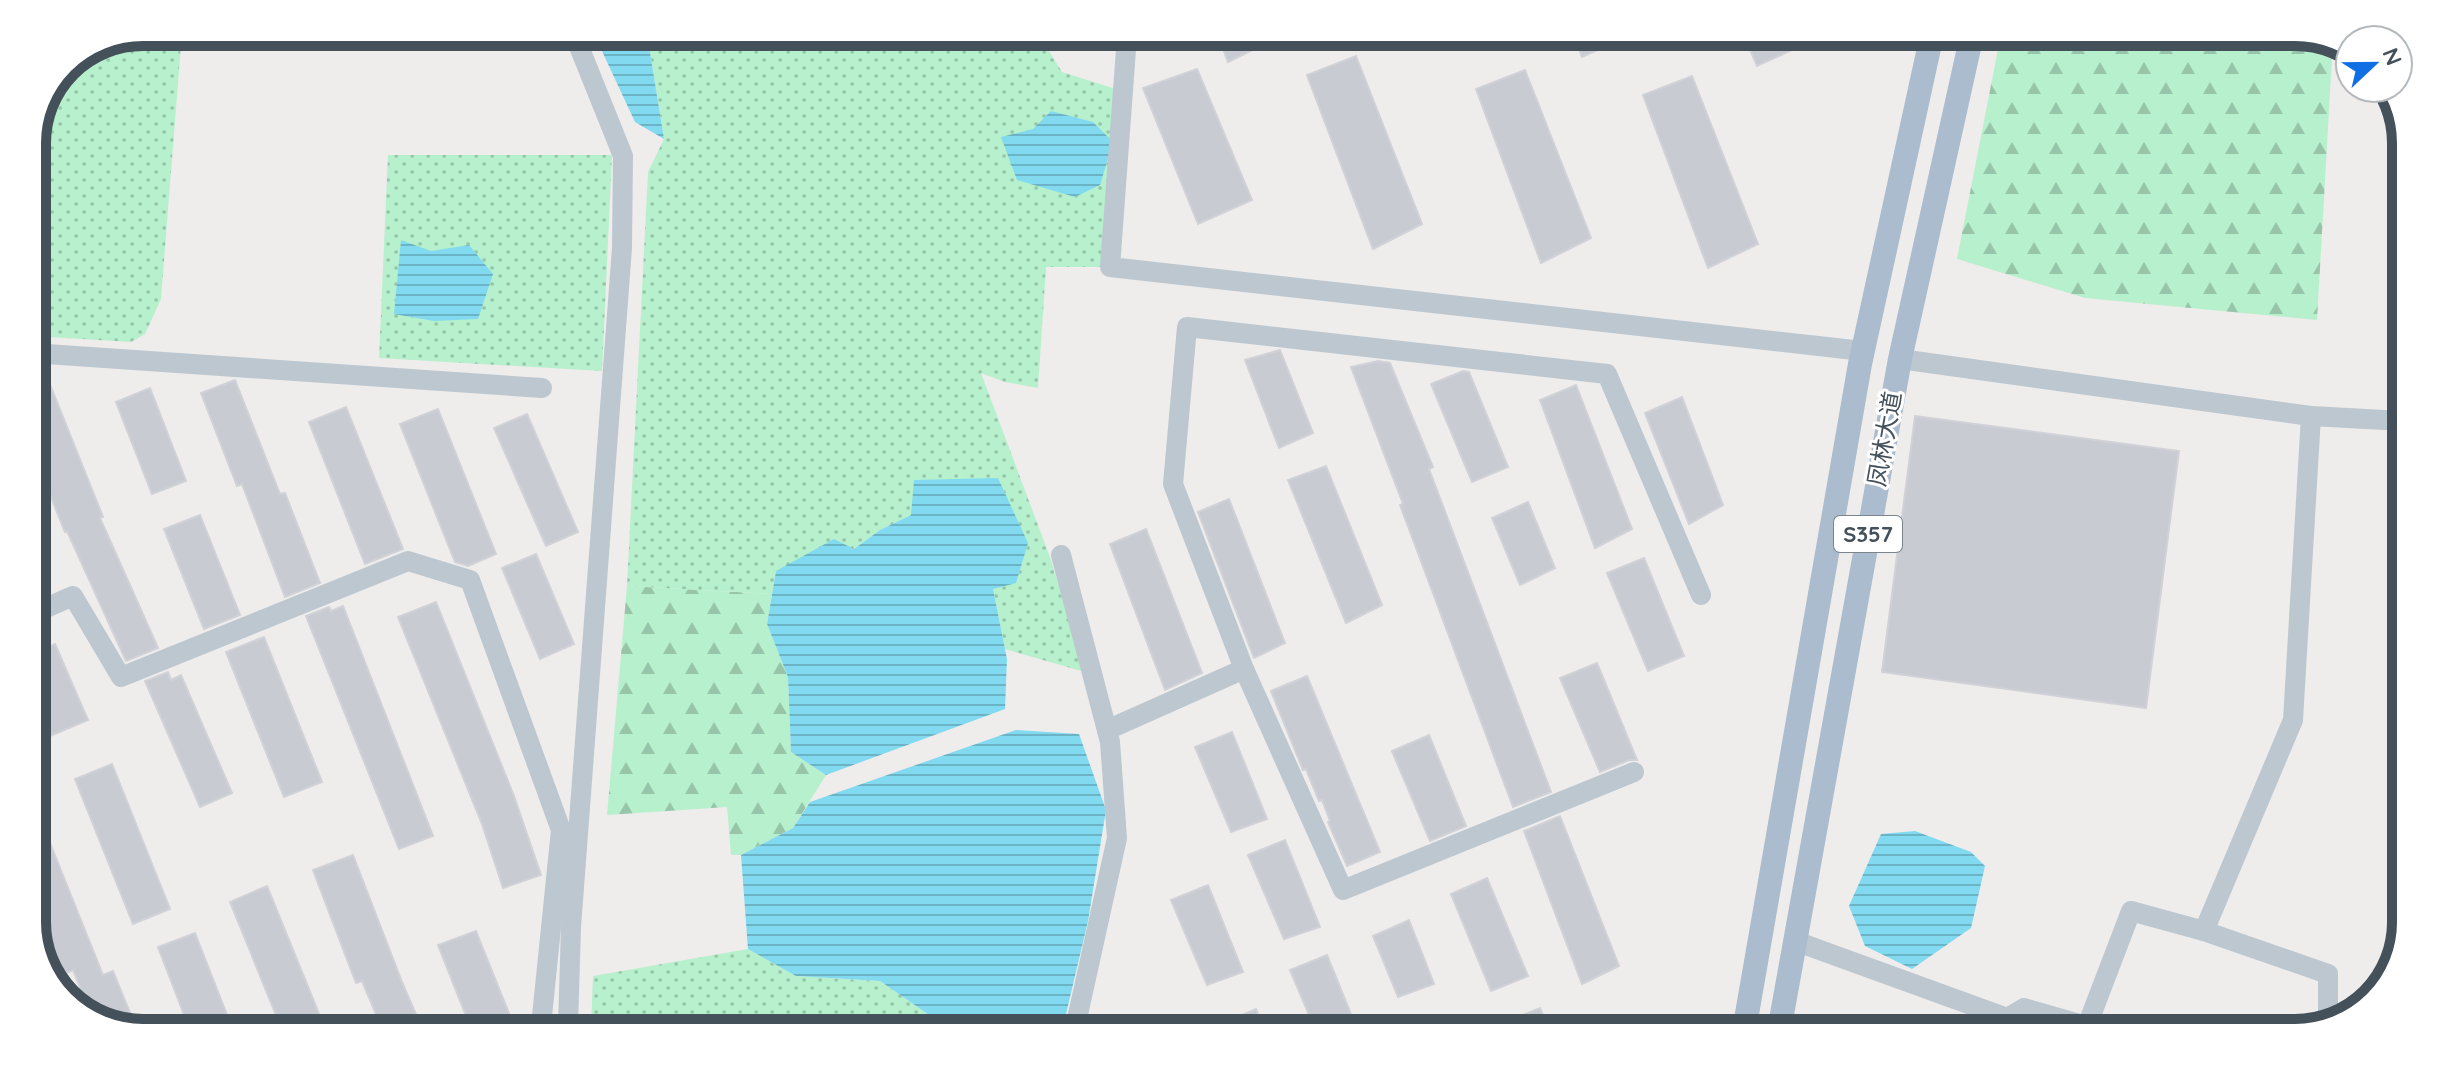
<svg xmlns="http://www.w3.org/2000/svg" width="2438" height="1065" font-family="Quicksand,'Noto Sans SC',sans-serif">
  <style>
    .forest { fill: url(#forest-firs) }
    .park { fill: url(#park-dots) }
    .water { fill: url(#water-rules) }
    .building { fill: #c8cbd1; stroke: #d0d2d8; stroke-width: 2 }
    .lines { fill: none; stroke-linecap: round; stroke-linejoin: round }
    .minor { stroke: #bcc7d0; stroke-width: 20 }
    .major { stroke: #aabccd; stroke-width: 24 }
    .labels { text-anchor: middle; stroke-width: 6; stroke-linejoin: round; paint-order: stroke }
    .shield { fill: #fff; stroke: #7c848c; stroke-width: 2 }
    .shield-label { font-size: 22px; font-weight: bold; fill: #44505a }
    .street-label { font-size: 24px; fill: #44505a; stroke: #fff }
    .rim { fill: none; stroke: #44505a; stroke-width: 10 }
  </style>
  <defs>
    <pattern id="forest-firs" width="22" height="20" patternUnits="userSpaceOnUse" patternTransform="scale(2)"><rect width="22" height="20" fill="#b7f0cc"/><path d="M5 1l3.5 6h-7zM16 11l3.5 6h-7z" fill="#96c5a9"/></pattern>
    <pattern id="park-dots" width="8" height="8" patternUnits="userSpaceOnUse" patternTransform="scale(2)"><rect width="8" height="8" fill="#b7f0cc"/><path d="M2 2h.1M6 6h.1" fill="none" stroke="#96c5a9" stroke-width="1.8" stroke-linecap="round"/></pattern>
    <pattern id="water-rules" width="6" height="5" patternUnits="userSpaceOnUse" patternTransform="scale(2)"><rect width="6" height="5" fill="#81daf0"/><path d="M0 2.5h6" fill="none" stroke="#6bb3c5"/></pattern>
  </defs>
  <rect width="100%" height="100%" fill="#efecec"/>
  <g class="forest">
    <polygon points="2000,39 2333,40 2317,320 2085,298 1957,259"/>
    <polygon points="627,586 772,594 767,624 788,677 791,752 826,775 793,828 741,855 731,855 727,807 607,815"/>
  </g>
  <g class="park">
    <polygon points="143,32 182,32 161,299 145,334 131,342 32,336 32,136 65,64"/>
    <polygon points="647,34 1039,35 1062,72 1119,90 1110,267 1046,267 1038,388 1005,382 981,373 1051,560 1085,672 1005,649 993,589 911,515 880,530 854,549 776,571 772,594 627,586 648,172 664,139"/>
    <polygon points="388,155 612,155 602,371 379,358"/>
    <polygon points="748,949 796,976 880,981 948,1028 591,1027 593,976"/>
  </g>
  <g class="water">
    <polygon points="594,34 647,34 664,139 635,122"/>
    <polygon points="1051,111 1093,122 1113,142 1100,185 1075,197 1017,180 1001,137 1033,129"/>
    <polygon points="401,240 431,251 469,245 493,274 478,319 434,321 394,314"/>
    <polygon points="998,478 1028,543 1016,583 993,589 1007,659 1005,709 826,775 791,752 788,677 767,624 776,571 834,539 854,549 880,530 911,515 914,480"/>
    <polygon points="1016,730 1079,734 1106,810 1088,921 1066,1014 1022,1028 948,1028 880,981 796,976 748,949 741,855 793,828 810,802"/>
    <polygon points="1915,831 1971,852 1985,866 1971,928 1912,969 1865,946 1849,906 1881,834"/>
  </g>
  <g class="building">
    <polygon points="1218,36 1281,36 1228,62"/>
    <polygon points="1574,37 1596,38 1624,38 1582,57"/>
    <polygon points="1745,38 1818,38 1757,66"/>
    <polygon points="1356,56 1422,224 1373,249 1307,75"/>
    <polygon points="1197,69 1252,200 1198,224 1143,88"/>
    <polygon points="1525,70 1591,238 1541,263 1476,89"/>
    <polygon points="1692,76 1758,244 1708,268 1643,95"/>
    <polygon points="1280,350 1313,433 1279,448 1245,360"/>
    <polygon points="1378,361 1390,363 1433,467 1429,469 1551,792 1513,807 1400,505 1403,504 1351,367"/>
    <polygon points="1463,371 1469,372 1508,467 1472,482 1431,384"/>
    <polygon points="45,372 103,517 100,518 158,648 126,661 67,531 65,532 32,450 32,377"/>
    <polygon points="235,380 280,494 285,493 320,583 285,597 242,484 237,486 201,393"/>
    <polygon points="1576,385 1632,529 1595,548 1540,400"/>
    <polygon points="150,388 186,481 152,494 116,402"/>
    <polygon points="1682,397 1723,505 1689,524 1645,413"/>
    <polygon points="346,407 403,549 365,564 309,422"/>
    <polygon points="438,409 496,554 468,566 455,562 400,424"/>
    <polygon points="527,414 578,532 546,546 494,428"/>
    <polygon points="1915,416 2179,451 2146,708 1882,672"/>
    <polygon points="1326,466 1382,605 1346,623 1288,480"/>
    <polygon points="1229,499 1285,643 1254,658 1198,512"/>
    <polygon points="1528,502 1555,568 1520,585 1492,518"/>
    <polygon points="200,515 240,615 204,629 164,529"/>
    <polygon points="1146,529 1202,673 1165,690 1110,544"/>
    <polygon points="536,554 574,644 540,659 502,568"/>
    <polygon points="1644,558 1684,656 1648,671 1607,573"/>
    <polygon points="436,602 514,796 541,875 503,888 482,824 398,617"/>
    <polygon points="343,606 433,836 399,849 306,616 329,607 331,611"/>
    <polygon points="264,637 322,782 284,797 226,652"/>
    <polygon points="55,644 88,720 48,737 32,699 32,654"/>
    <polygon points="1597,663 1637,760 1629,760 1600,772 1560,678"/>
    <polygon points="168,672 171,680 181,675 232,793 200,807 145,681"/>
    <polygon points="1307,676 1380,852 1347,866 1328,822 1330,821 1322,800 1319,801 1306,769 1303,770 1271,691"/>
    <polygon points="1232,732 1267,819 1231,832 1195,747"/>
    <polygon points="1429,735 1466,826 1430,841 1392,751"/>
    <polygon points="112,764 170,909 133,924 75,779"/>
    <polygon points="32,798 103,975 113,971 135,1025 101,1025 92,1018 73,970 60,976 32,906"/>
    <polygon points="1560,816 1619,966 1582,984 1524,831"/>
    <polygon points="1285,840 1320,927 1284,939 1248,855"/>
    <polygon points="353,855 402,982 421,1026 381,1026 362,981 356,983 313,870"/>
    <polygon points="1487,878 1528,976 1491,991 1451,894"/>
    <polygon points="1208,885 1243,972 1207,985 1171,900"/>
    <polygon points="267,886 324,1026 280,1025 230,902"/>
    <polygon points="1409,920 1434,984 1398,997 1373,936"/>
    <polygon points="476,931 514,1026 470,1026 438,945"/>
    <polygon points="195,933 231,1025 188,1025 158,947"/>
    <polygon points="1327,955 1357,1029 1315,1029 1290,970"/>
    <polygon points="1540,1008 1549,1030 1487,1030"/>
    <polygon points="1256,1009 1263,1029 1210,1029"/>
  </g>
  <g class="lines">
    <g class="minor">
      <polyline points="1127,36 1110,267 1863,351"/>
      <polyline points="32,353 542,388"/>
      <polyline points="1900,359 2311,416"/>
      <polyline points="1061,555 1110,742 1117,838 1075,1028"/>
      <polyline points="32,614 73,596 121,677 408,561 470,580 561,830 541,1026"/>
      <polyline points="1244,669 1343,890 1634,772"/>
      <polyline points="1107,730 1244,669 1173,484 1187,327 1607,374 1701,595"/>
      <polyline points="2204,931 2328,974 2328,1023"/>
      <polyline points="1795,941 2007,1018 2024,1008 2087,1026 2131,911 2204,931 2293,720 2311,416 2403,421"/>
      <polyline points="568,1026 571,927 622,248 623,156 574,34"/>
    </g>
    <g class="major">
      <polyline points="1744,1031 1860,364 1931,39"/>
      <polyline points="1779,1031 1900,359 1971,39"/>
    </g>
  </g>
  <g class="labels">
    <rect class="shield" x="1834" y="516" width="68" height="36" rx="6"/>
    <g class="shield-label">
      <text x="1868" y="542">S357</text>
    </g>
    <g class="street-label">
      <text transform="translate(1885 439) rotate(-80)" y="8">凤林大道</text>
    </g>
  </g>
  <path d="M0 0H2438V1065H0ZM143 46H2295A97 97 0 0 1 2392 143V922A97 97 0 0 1 2295 1019H143A97 97 0 0 1 46 922V143A97 97 0 0 1 143 46Z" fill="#fff" fill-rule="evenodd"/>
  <path class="rim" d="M143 46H2295A97 97 0 0 1 2392 143V922A97 97 0 0 1 2295 1019H143A97 97 0 0 1 46 922V143A97 97 0 0 1 143 46Z"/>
  <g transform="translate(2374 64) rotate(68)"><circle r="38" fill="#ffffff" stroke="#b4b9bd" stroke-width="2"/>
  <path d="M0-6L14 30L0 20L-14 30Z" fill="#106fe5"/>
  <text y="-12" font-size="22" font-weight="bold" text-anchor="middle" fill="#44505a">N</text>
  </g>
</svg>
